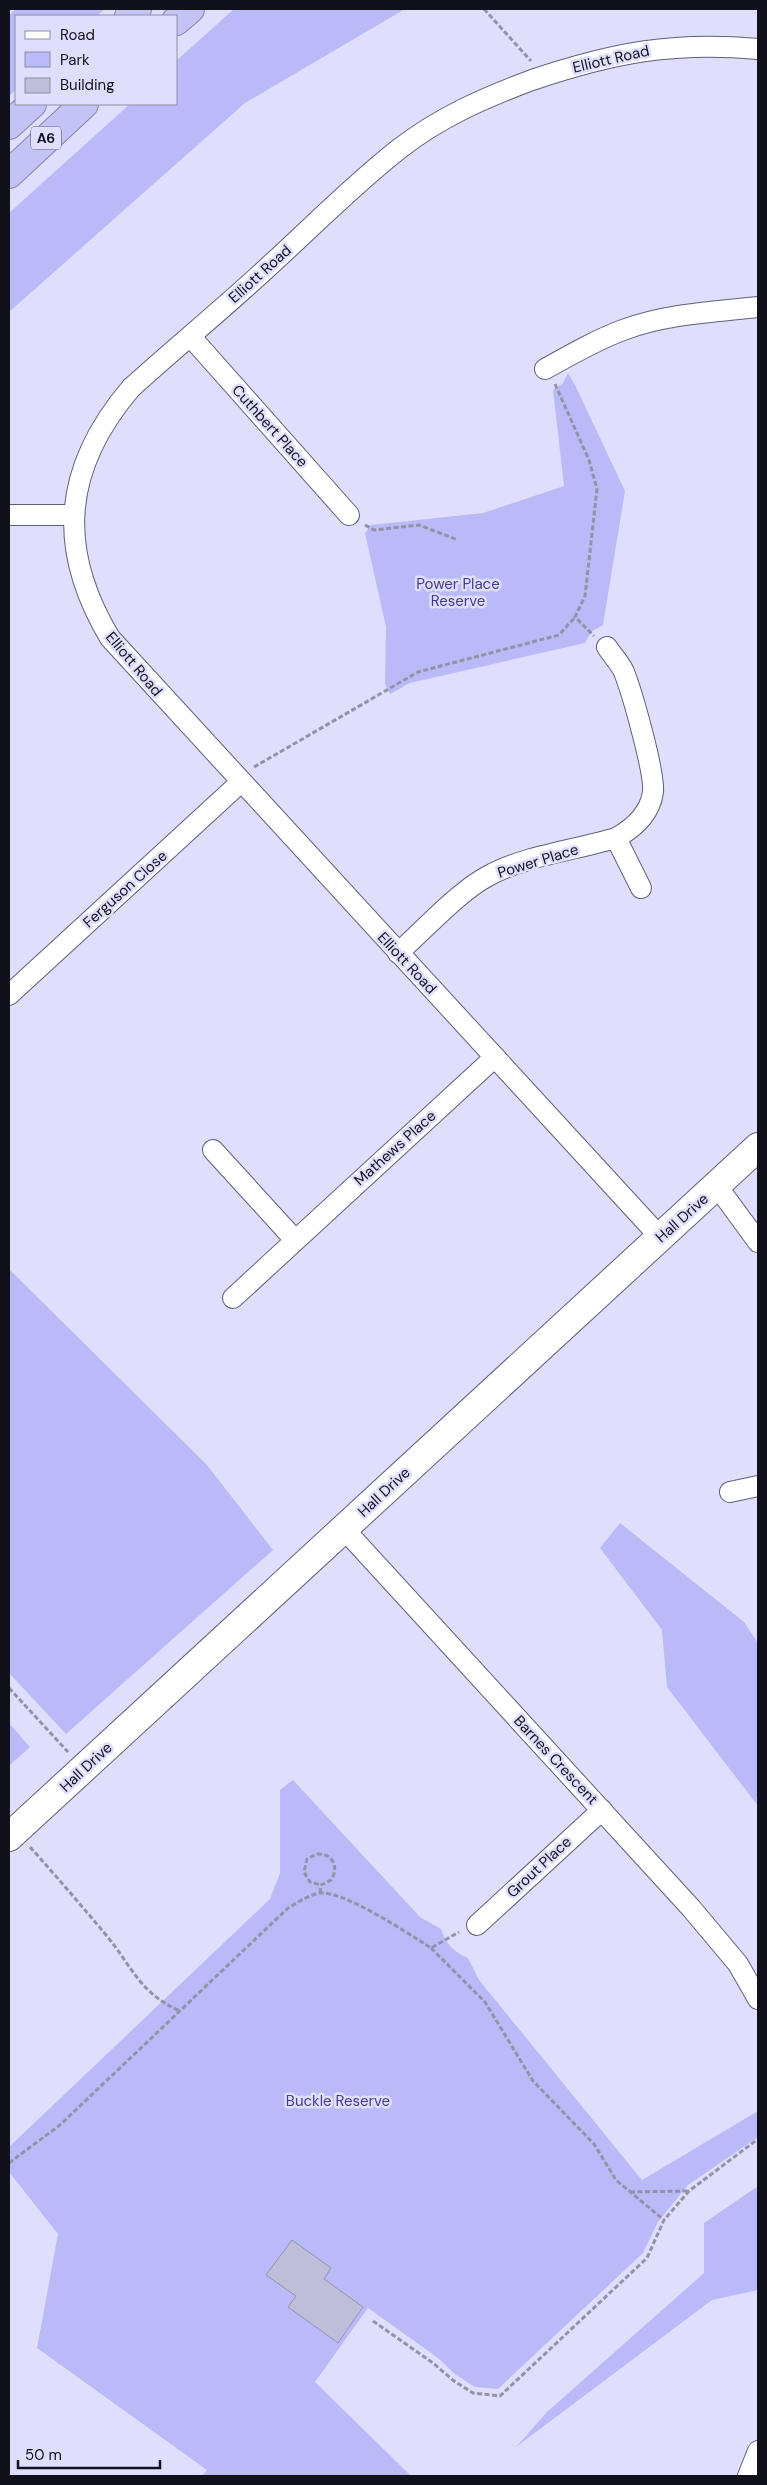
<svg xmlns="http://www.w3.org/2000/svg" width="767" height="2485" font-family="'DM Sans',sans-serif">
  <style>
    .green { fill: #bbbaf9 }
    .building { fill: #bebeda; stroke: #9393af }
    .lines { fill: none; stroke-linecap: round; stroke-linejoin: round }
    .street-casing { stroke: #605f79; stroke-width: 22 }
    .secondary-casing { stroke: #605f79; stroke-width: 30 }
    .highway-casing { stroke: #8585a9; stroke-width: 30 }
    .path { stroke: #9292a8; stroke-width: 3; stroke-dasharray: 5 2.5; stroke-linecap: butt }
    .street { stroke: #fff; stroke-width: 20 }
    .secondary { stroke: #fff; stroke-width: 28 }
    .highway { stroke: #c4c3f6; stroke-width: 28 }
    .labels { text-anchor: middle; stroke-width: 5; stroke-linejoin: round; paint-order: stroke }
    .shield { fill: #dfdffd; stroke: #4f4f5f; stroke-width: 1 }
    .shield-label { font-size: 14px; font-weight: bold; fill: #11111b }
    .street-label { font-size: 15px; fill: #11111b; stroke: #dfdffd }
    .park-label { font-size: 15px; fill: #473b8f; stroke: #dfdffd }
  </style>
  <rect width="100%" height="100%" fill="#dfdffd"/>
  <g class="green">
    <polygon points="16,9 105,9 97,16 16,16 16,90 9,96 9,15"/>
    <polygon points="234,9 405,9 245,103 9,312 9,213 130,104 176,104 176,61"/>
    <polygon points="568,373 575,385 625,491 603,625 591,632 585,643 410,683 390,694 385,684 386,627 365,533 371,525 483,513 564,486 553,390 563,383"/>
    <polygon points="9,1269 207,1465 273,1550 66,1734 9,1673"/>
    <polygon points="620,1523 744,1622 758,1643 758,1806 667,1687 662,1630 600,1548"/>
    <polygon points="9,1723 30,1747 9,1766"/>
    <path d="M293 1780 420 1917 441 1929C446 1944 454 1952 468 1958L479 1980 642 2180 758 2111V2137L688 2185 658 2222 643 2253 498 2389 475 2387 456 2375 438 2358 368 2308 315 2382 411 2476H202L207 2470 37 2348 58 2234 9 2172V2147L270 1899 280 1873V1790Z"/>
    <polygon points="758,2186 758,2290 712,2300 516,2447 547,2412 704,2273 704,2223"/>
  </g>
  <polygon class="building" points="292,2240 331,2268 324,2279 363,2307 338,2343 288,2307 296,2296 266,2275"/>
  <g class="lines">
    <g class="street-casing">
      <g id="street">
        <polyline points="191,337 349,515"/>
        <path d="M545 369C570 355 596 340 623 330 666 314 713 312 758 307"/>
        <polyline points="9,515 74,515"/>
        <polyline points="616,838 641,888"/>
        <path d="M398 953C424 930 458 892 488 876 524 856 575 850 616 838 634 828 650 814 653 792 655 773 632 692 624 672 620 663 612 655 607 647"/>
        <polyline points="9,995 241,782"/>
        <polyline points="213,1150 295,1240"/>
        <polyline points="717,1186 758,1242"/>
        <path d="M660 1237 110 638C56 548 63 468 131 388 176 347 223 309 267 268 310 229 353 185 399 149 440 117 484 98 532 80 612 53 674 41 758 49"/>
        <polyline points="233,1298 495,1057"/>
        <polyline points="730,1492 758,1486"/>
        <polyline points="344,1529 691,1908 738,1964 758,1999"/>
        <polyline points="477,1925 602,1810"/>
        <polyline points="748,2476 758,2451"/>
      </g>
    </g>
    <g class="secondary-casing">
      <polyline id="secondary" points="9,1837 758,1147"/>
    </g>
    <g class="highway-casing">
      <g id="highway">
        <polyline points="129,16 137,9"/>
        <polyline points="176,21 190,9"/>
        <polyline points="9,125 32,104"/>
        <polyline points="9,174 84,104"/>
      </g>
    </g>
    <g class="path">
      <polyline points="484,9 531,61"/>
      <polyline points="555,384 589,460 597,489 585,596 575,617 594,636"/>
      <polyline points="365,525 374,530 419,525 458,540"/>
      <polyline points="254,767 418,672 559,635 575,617"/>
      <polyline points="9,1688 68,1752"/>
      <path d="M30 1847C56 1876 81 1905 106 1935 132 1966 139 1993 180 2011"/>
      <path d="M320 1893 321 1885 331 1880C340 1867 332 1853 317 1854L307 1859 304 1872 310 1882 321 1885"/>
      <polyline points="431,1948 485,2002 533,2081 594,2144 616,2180 664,2220"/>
      <path d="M9 2163 60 2125 288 1908C297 1903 310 1894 320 1893 345 1891 409 1934 431 1948L459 1932"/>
      <polyline points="630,2192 689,2191"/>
      <polyline points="373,2321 433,2363 454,2381 473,2393 500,2396 647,2258 664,2220 689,2191 758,2139"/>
    </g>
    <use href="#street" class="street"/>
    <use href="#secondary" class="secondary"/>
    <use href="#highway" class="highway"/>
  </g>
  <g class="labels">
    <rect class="shield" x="31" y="126.5" width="30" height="23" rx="4"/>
    <g class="shield-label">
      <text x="46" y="143">A6</text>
    </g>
    <g class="street-label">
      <text transform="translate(611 59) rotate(-13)" y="5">Elliott Road</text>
      <text transform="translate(260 274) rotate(-42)" y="5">Elliott Road</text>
      <text transform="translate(270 426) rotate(48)" y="5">Cuthbert Place</text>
      <text transform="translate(134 664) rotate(50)" y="5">Elliott Road</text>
      <text transform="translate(538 861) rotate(-17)" y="5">Power Place</text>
      <text transform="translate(125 889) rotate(-42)" y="5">Ferguson Close</text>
      <text transform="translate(407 963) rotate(47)" y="5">Elliott Road</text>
      <text transform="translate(395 1148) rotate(-42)" y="5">Mathews Place</text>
      <text transform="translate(682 1218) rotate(-42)" y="5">Hall Drive</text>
      <text transform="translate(384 1492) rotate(-43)" y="5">Hall Drive</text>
      <text transform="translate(556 1760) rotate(47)" y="5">Barnes Crescent</text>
      <text transform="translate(86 1767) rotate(-43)" y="5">Hall Drive</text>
      <text transform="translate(539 1867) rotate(-43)" y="5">Grout Place</text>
    </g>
    <g class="park-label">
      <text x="458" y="589">Power Place<tspan x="458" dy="17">Reserve</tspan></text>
      <text x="338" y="2106">Buckle Reserve</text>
    </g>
  </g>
  <rect width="767" height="2485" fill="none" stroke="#11111b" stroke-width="20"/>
  <rect x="15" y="15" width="162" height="90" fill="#dfdffd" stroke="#8d8da3"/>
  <rect x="25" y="31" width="25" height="8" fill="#ffffff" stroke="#8d8da3"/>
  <text x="60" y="40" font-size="15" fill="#11111b">Road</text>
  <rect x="25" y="52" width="25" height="15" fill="#bbbaf9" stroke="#8d8da3"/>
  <text x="60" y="65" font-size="15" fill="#11111b">Park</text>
  <rect x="25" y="78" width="25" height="15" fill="#bebeda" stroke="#8d8da3"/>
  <text x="60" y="90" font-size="15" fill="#11111b">Building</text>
  <path d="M18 2460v8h142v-8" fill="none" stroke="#11111b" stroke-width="2.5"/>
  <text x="25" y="2460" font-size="15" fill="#11111b" stroke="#dfdffd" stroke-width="4" paint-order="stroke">50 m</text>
</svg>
